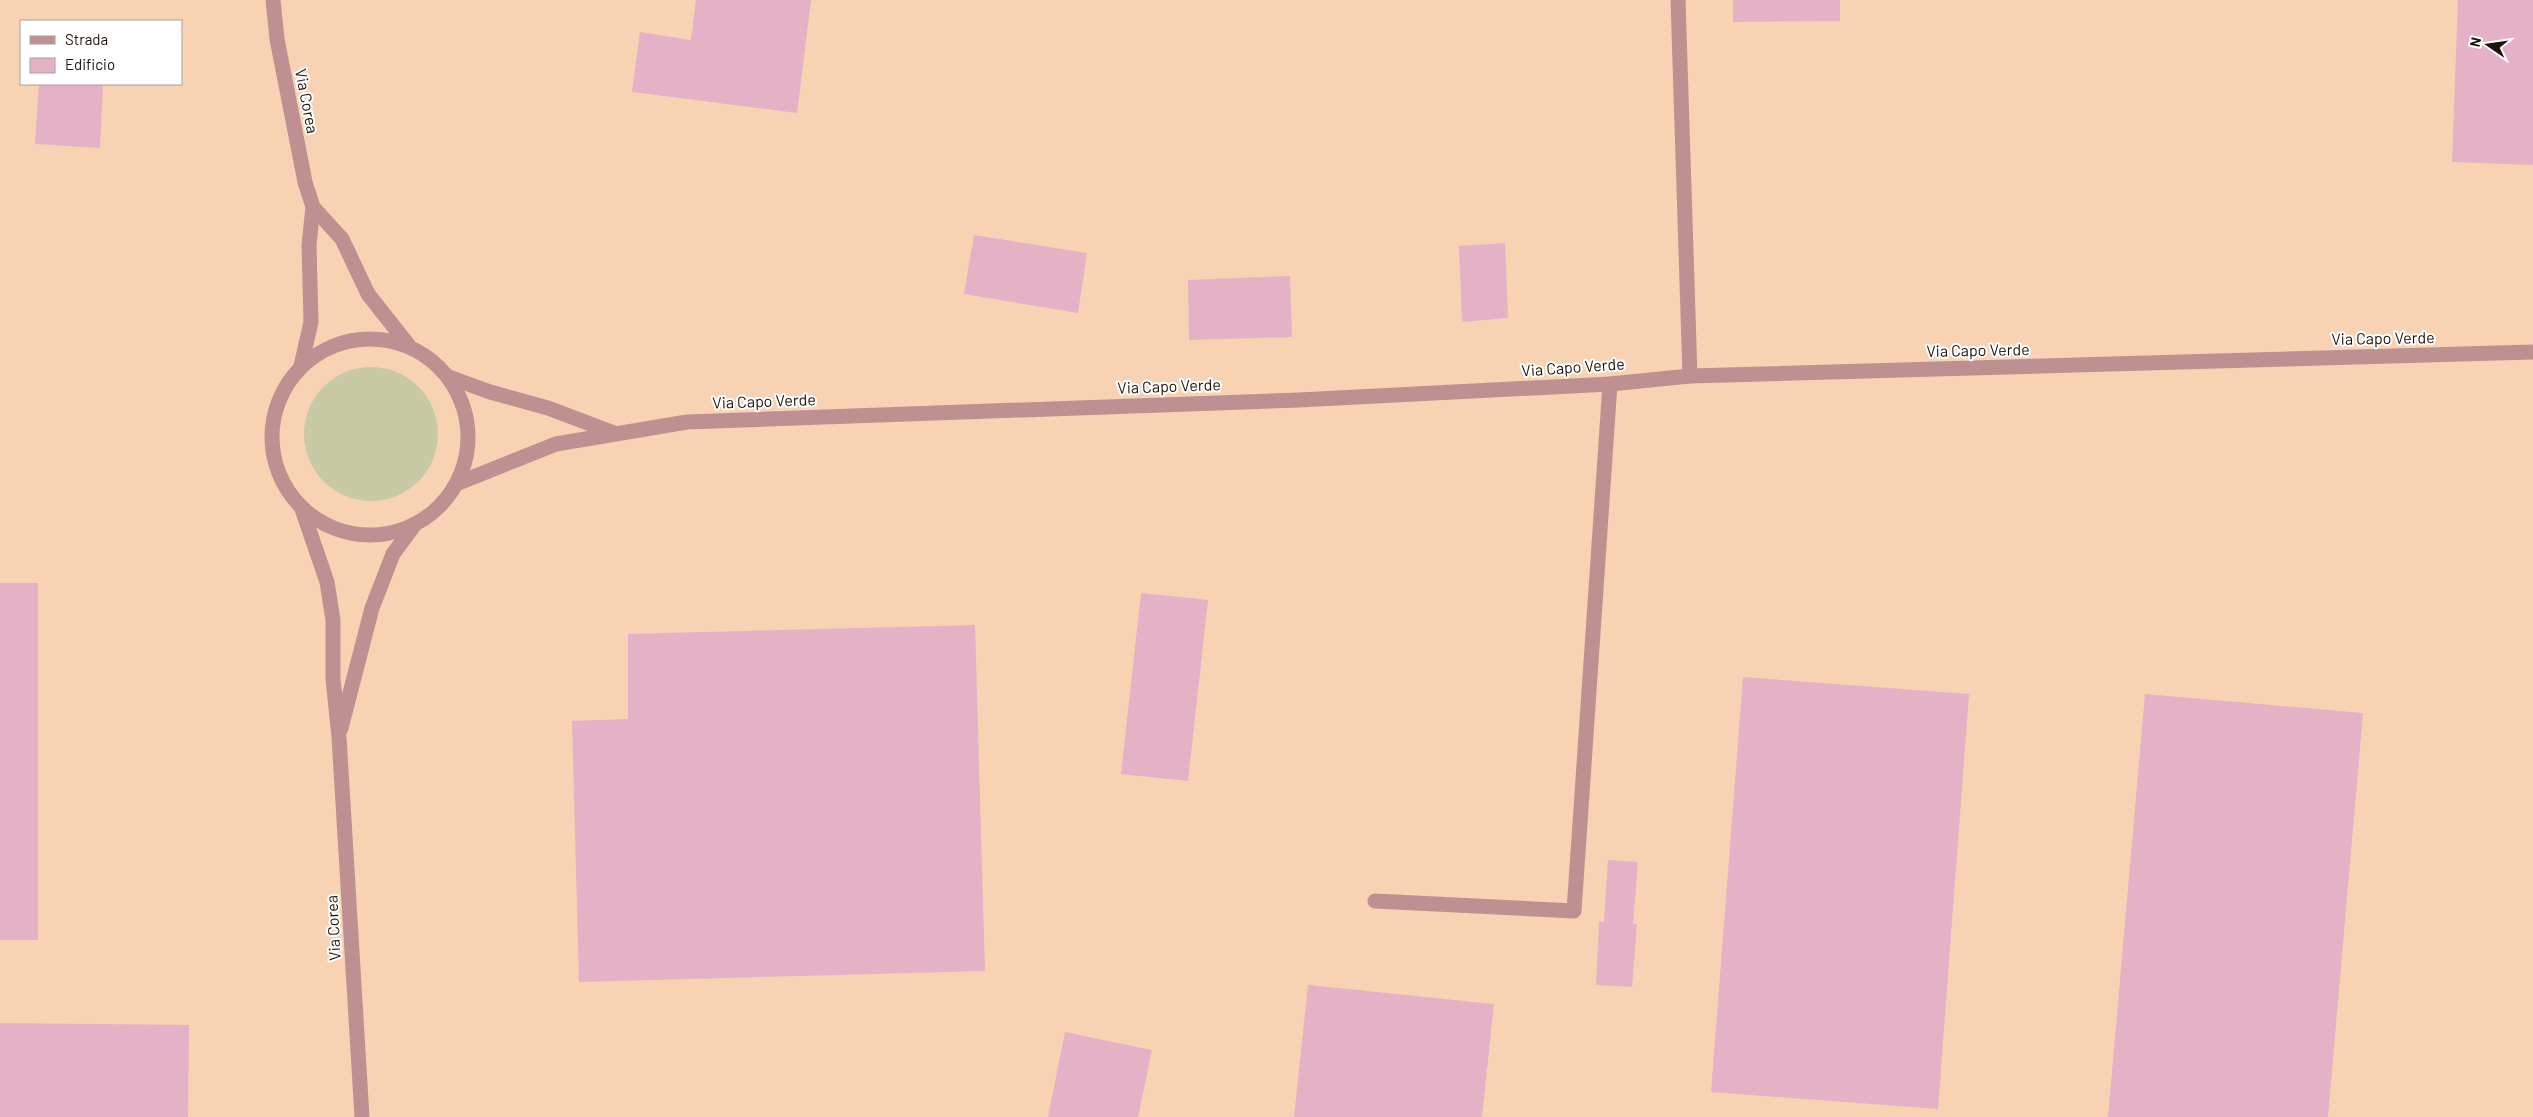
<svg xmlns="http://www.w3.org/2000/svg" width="2533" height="1117" font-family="Barlow,sans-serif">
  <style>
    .built { fill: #f7d3b4; fill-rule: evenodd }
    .green { fill: #c8caa6 }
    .building { fill: #e5b1c6 }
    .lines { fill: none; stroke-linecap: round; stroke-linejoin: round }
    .minor { stroke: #bf9092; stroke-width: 15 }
    .labels { text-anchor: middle; stroke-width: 4; stroke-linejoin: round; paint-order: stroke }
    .street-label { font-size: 16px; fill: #1d1309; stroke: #fff }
  </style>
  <rect width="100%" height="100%" fill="#fddfc5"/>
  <path class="built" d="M0 0H2533V1117H0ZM21 21H181V84H21Z"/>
  <circle class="green" cx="371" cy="434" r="67"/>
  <g class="building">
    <polygon points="696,0 811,0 797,113 632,92 640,32 691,40"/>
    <polygon points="1733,0 1840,0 1840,21 1733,22"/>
    <polygon points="2458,0 2533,0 2533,165 2452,162"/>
    <polygon points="39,84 103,84 100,148 35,144"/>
    <polygon points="974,235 1087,253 1078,313 964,294"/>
    <polygon points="1505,243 1508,318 1462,322 1459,246"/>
    <polygon points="1290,276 1292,337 1189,340 1188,280"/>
    <rect x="0" y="583" width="38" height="357"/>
    <polygon points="1141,593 1208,600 1188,781 1121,774"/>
    <polygon points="975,625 985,971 579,982 572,721 628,719 628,634"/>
    <polygon points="1743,677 1969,694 1938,1109 1711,1092"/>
    <polygon points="2145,694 2363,713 2328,1117 2108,1117"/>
    <polygon points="1608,860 1638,862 1633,924 1637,924 1632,987 1596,985 1599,922 1604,922"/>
    <polygon points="1308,985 1494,1004 1482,1117 1294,1117"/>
    <polygon points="0,1023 189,1025 188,1117 0,1117"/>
    <polygon points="1065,1032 1152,1050 1138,1117 1048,1117"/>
  </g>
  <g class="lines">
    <g class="minor">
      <polyline points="273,0 277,39 305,182 313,207 309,245 311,322 301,366"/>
      <polyline points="1678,0 1690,376"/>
      <polyline points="313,207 342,239 368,294 409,346"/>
      <circle cx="370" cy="437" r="98"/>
      <polyline points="449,377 490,392 548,408 614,433"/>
      <polyline points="456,484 556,444 687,422 1299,400 1610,384 1690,376 2533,352"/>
      <polyline points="302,509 327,582 333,620 333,679 339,737 362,1117"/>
      <polyline points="341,728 372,608 393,554 415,524"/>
      <polyline points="1375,901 1574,911 1610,384"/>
    </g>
  </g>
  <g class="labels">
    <g class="street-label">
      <text transform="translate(307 101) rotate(79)" y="6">Via Corea</text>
      <text transform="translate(2383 338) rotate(-1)" y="6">Via Capo Verde</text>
      <text transform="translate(1978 350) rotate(-1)" y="6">Via Capo Verde</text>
      <text transform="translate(1573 367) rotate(-4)" y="6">Via Capo Verde</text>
      <text transform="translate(1169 386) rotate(-2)" y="6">Via Capo Verde</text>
      <text transform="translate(764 401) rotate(-2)" y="6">Via Capo Verde</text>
      <text transform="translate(333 928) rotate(-93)" y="6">Via Corea</text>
    </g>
  </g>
  <rect x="20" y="20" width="162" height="65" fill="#ffffff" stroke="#a5a19d"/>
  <rect x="30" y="36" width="25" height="8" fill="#bf9092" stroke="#a5a19d"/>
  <text x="65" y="45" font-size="15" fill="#1d1309">Strada</text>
  <rect x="30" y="58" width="25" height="15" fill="#e5b1c6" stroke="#a5a19d"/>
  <text x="65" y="70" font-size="15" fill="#1d1309">Edificio</text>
  <g transform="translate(2488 45) rotate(283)" stroke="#ffffff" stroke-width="4" paint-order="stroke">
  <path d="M0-4L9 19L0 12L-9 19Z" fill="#1d1309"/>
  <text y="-8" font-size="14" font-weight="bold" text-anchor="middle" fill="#1d1309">N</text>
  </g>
</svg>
